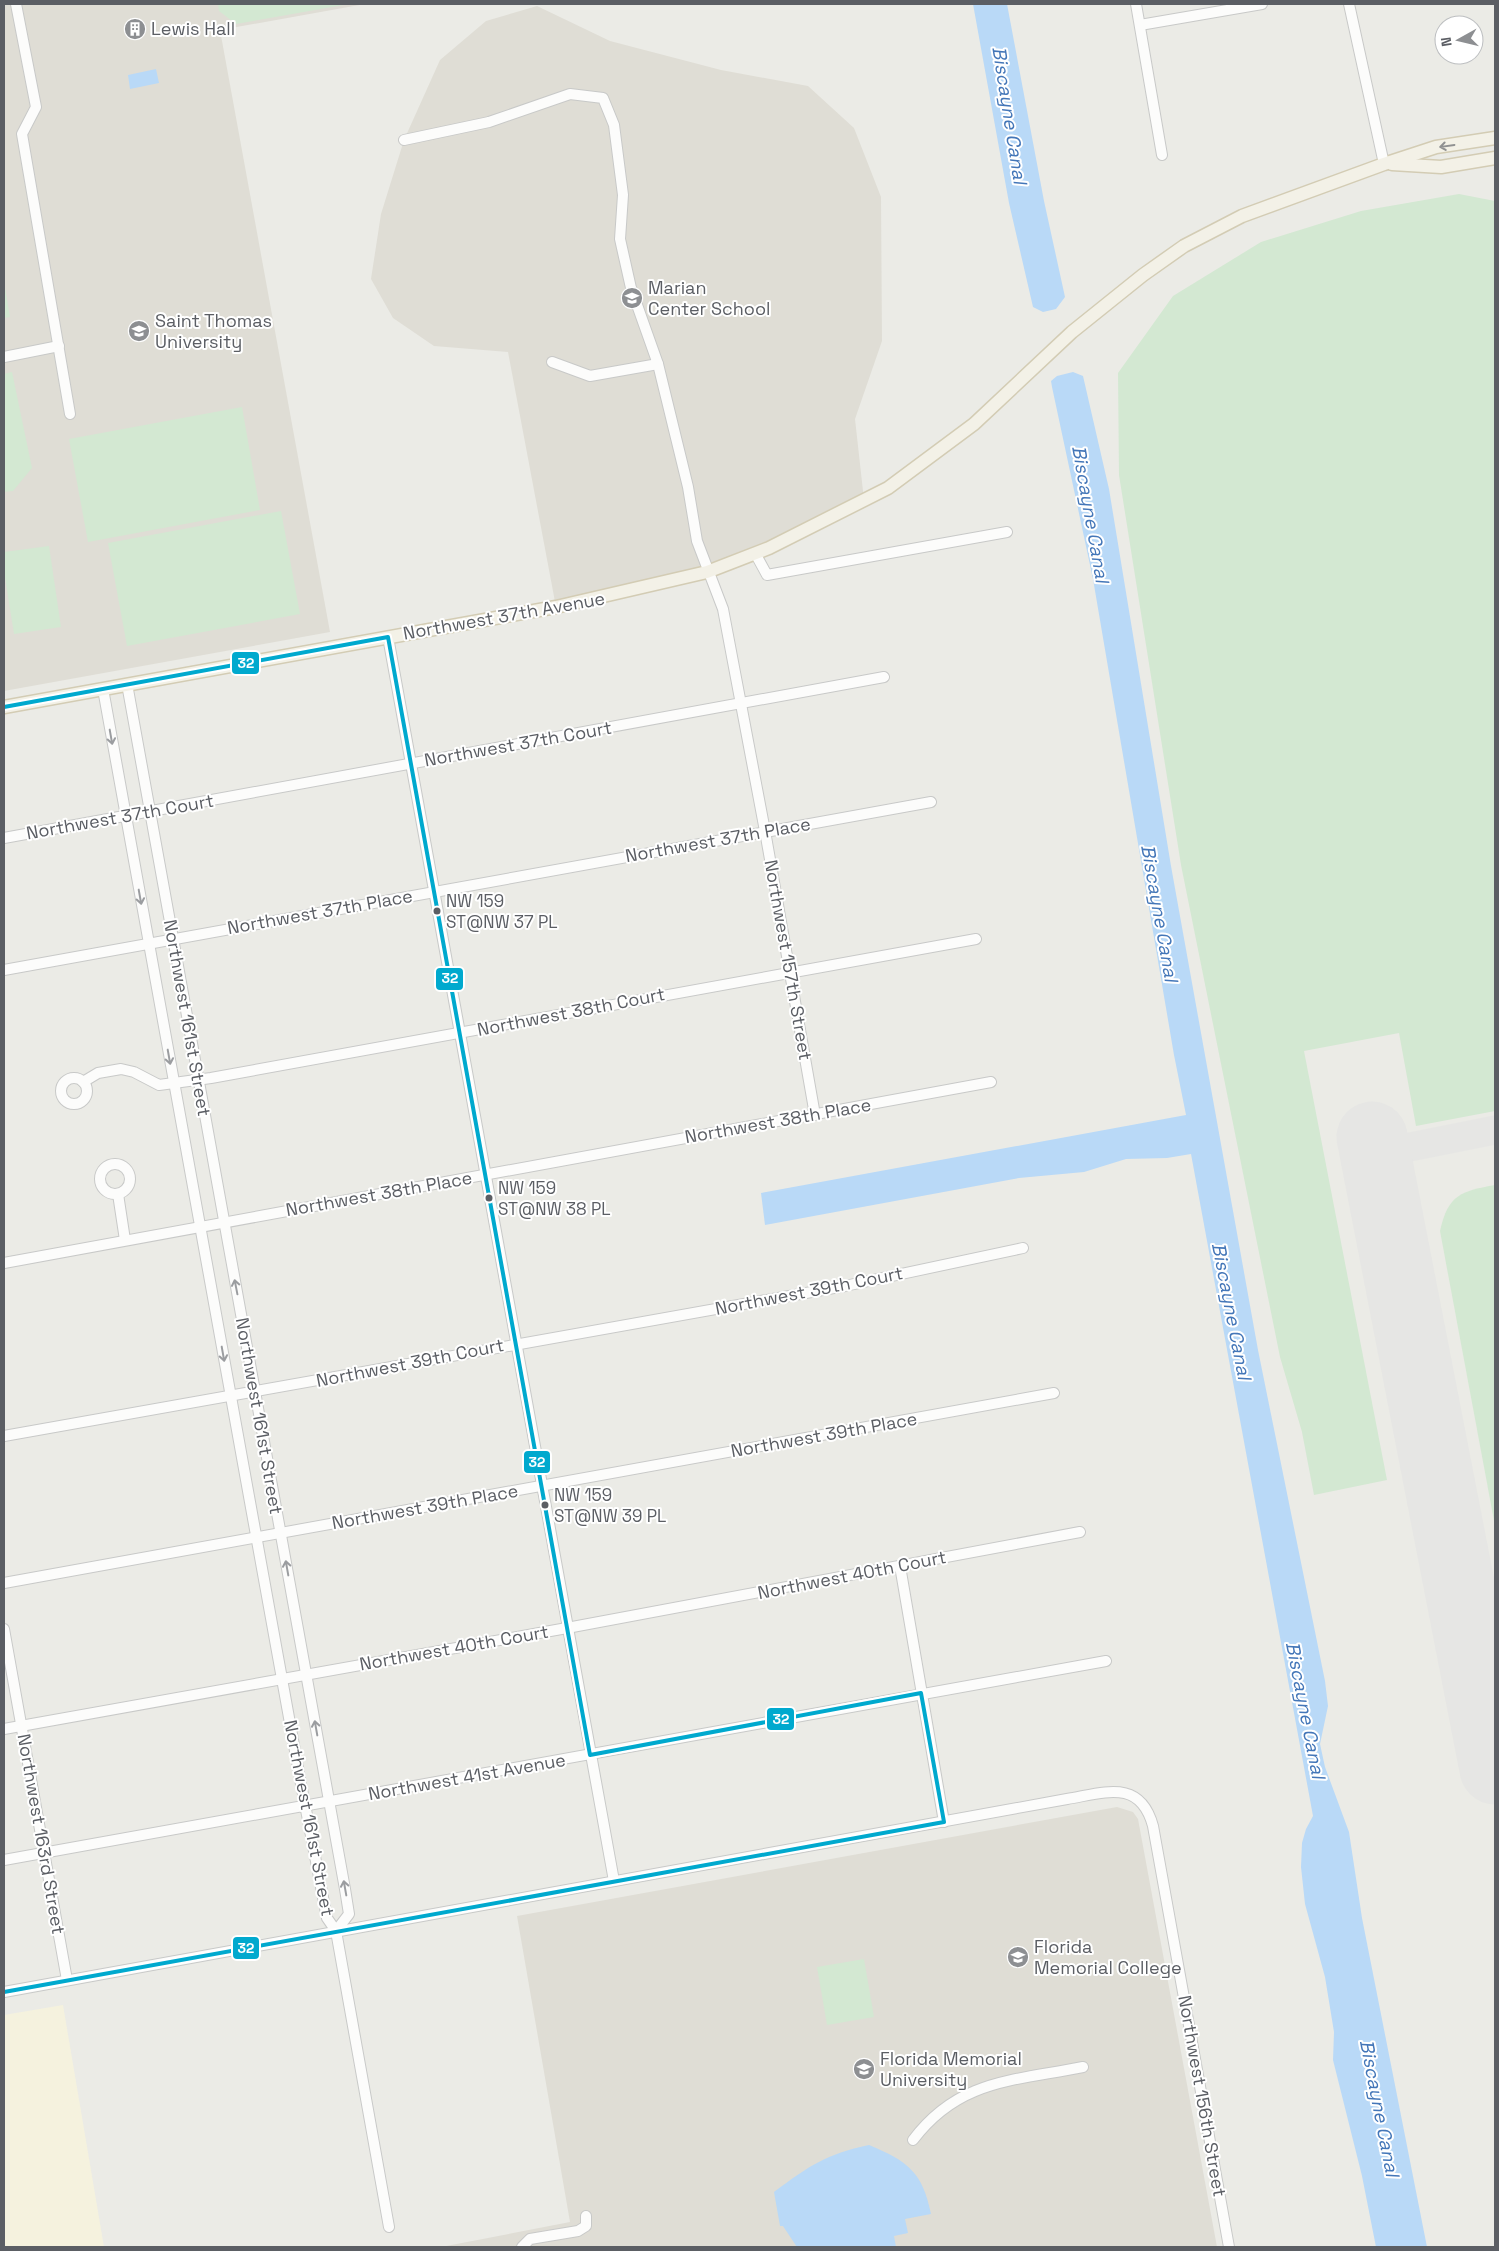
<svg xmlns="http://www.w3.org/2000/svg" width="1499" height="2251" font-family="'Space Grotesk',sans-serif">
  <style>
    .commercial { fill: #f5f2de }
    .education { fill: #dfddd5 }
    .green { fill: #d3e8d2 }
    .water { fill: #b9d9f7 }
    .lines { fill: none; stroke-linecap: round; stroke-linejoin: round }
    .taxiway { stroke: #e6e6e4; stroke-width: 29 }
    .runway { stroke: #e6e6e4; stroke-width: 71 }
    .minor-casing { stroke: #c8c9c8; stroke-width: 12 }
    .major-casing { stroke: #d3ccb4; stroke-width: 15 }
    .minor { stroke: #fcfcfb; stroke-width: 10 }
    .major { stroke: #f3f1e7; stroke-width: 12 }
    .bus-1-casing { stroke: #fff; stroke-width: 8 }
    .bus-1 { stroke: #00a9ce; stroke-width: 4 }
    .oneway { stroke: #909192 }
    .oneway2 { stroke: #9b9da0 }
    .bus-dot { fill: #5b5e64; stroke: #fff; stroke-width: 2 }
    .labels { text-anchor: middle; stroke-width: 4; stroke-linejoin: round; paint-order: stroke }
    .bus-label { font-size: 17px; fill: #5b5e64; stroke: #fff; text-anchor: start }
    .poi-label { font-size: 18px; fill: #5b5e64; stroke: #fff; text-anchor: start }
    .street-label { font-size: 18px; fill: #5b5e64; stroke: #fff }
    .water-label { font-size: 19px; font-style: italic; fill: #4376b8; stroke: #fff }
    .line-badge { stroke: #fff; stroke-width: 2 }
    .badge-label { font-size: 14px; text-anchor: middle; font-weight: bold; fill: #fff }
  </style>
  <rect width="100%" height="100%" fill="#ebebe6"/>
  <polygon class="commercial" points="63,2005 104,2247 4,2247 4,2015"/>
  <g class="education">
    <polygon points="4,4 365,4 220,30 330,632 4,691"/>
    <polygon points="537,6 610,41 721,70 808,86 854,128 881,197 882,341 855,419 864,500 755,553 556,607 508,352 434,346 393,318 371,279 381,214 404,140 440,60 486,21"/>
    <polygon points="1117,1807 1133,1812 1138,1819 1217,2247 441,2247 570,2222 517,1916"/>
  </g>
  <g class="green">
    <polygon points="218,4 349,4 236,24 219,11"/>
    <polygon points="1459,194 1495,201 1495,1111 1416,1126 1399,1033 1304,1051 1387,1480 1314,1495 1302,1432 1280,1357 1181,865 1119,475 1118,373 1173,296 1261,242 1361,211"/>
    <polygon points="4,282 10,317 4,318"/>
    <polygon points="12,372 32,468 13,491 4,492 4,374"/>
    <polygon points="242,407 260,510 88,542 69,439"/>
    <polygon points="281,511 300,614 127,646 108,543"/>
    <polygon points="49,546 61,627 14,634 4,571 4,552"/>
    <path d="M1495 1185V1526L1440 1231C1448 1194 1462 1191 1495 1185Z"/>
    <polygon points="864,1959 874,2017 827,2025 817,1967"/>
  </g>
  <g class="water">
    <polygon points="973,4 1007,4 1044,201 1065,297 1056,309 1043,312 1033,307 1009,203"/>
    <polygon points="156,69 159,83 130,89 128,75"/>
    <polygon points="1073,372 1083,376 1109,489 1171,866 1258,1350 1325,1681 1328,1706 1320,1744 1325,1767 1349,1832 1362,1918 1427,2247 1376,2247 1362,2176 1333,2060 1334,2032 1325,1977 1305,1904 1301,1867 1302,1843 1306,1829 1313,1816 1191,1154 1167,1158 1126,1159 1084,1172 1019,1178 765,1225 761,1193 1186,1115 1174,1055 1093,579 1052,387 1051,381 1057,376"/>
    <path d="M869 2145C908 2161 923 2173 931 2214L905 2219 908 2233 894 2236 896 2247H797L783 2226H780L774 2192C809 2166 826 2154 869 2145Z"/>
  </g>
  <g class="lines">
    <polyline class="taxiway" points="1375,1154 1495,1130"/>
    <polyline class="runway" points="1372,1137 1495,1769"/>
    <g class="minor-casing">
      <g id="minor">
        <polyline points="16,4 36,107 22,134 70,414"/>
        <polyline points="1136,4 1162,155"/>
        <polyline points="1349,4 1384,164"/>
        <polyline points="1140,25 1262,4"/>
        <polyline points="404,140 489,122 570,94 603,98 614,125 623,195 620,239 631,288 658,364 688,487 697,541 723,609 765,831 815,1115"/>
        <polyline points="4,357 59,346"/>
        <polyline points="552,362 590,376 658,364"/>
        <polyline points="755,553 767,575 1007,532"/>
        <polyline points="388,637 614,1881"/>
        <polyline points="127,684 345,1889 349,1914 336,1931"/>
        <polyline points="103,689 301,1784 327,1918 336,1931 389,2227"/>
        <polyline points="4,838 884,677"/>
        <polyline points="4,970 931,802"/>
        <circle cx="74" cy="1091" r="13"/>
        <polyline points="83,1082 98,1073 121,1069 134,1072 159,1085 211,1078 976,939"/>
        <circle cx="115" cy="1179" r="15"/>
        <polyline points="118,1194 125,1240"/>
        <polyline points="4,1263 991,1082"/>
        <polyline points="4,1436 845,1286 1023,1248"/>
        <polyline points="900,1566 944,1822"/>
        <polyline points="4,1583 1054,1393"/>
        <polyline points="4,1629 67,1980"/>
        <polyline points="4,1729 567,1628 1080,1532"/>
        <polyline points="4,1860 1106,1661"/>
        <path d="M4 1992 1067 1799C1104 1793 1140 1778 1153 1826L1229 2247"/>
        <path d="M913 2140C959 2079 1014 2081 1083 2067"/>
        <polyline points="522,2247 530,2239 578,2231 586,2226 586,2216"/>
      </g>
    </g>
    <g class="major-casing">
      <g id="major">
        <polyline points="1392,164 1441,167 1495,158"/>
        <polyline points="4,707 556,607 707,572 769,548 888,488 974,424 1072,332 1143,275 1184,246 1242,216 1384,164 1436,147 1495,138"/>
      </g>
    </g>
    <use href="#minor" class="minor"/>
    <use href="#major" class="major"/>
    <g class="bus-1-casing">
      <polyline id="bus-1" points="4,707 388,637 590,1755 921,1693 944,1822 4,1992"/>
    </g>
    <use href="#bus-1" class="bus-1"/>
  </g>
  <defs><path id="oneway-shaft" d="M-6 0H5M1.5-3L5.5 0L1.5 3" fill="none" stroke-width="1.6" stroke-linecap="round" stroke-linejoin="round" transform="scale(1.25)"/></defs>
  <use class="oneway" href="#oneway-shaft" transform="translate(1447 146) rotate(172)"/>
  <g class="oneway2">
    <use href="#oneway-shaft" transform="translate(111 737) rotate(80)"/>
    <use href="#oneway-shaft" transform="translate(140 897) rotate(80)"/>
    <use href="#oneway-shaft" transform="translate(169 1057) rotate(80)"/>
    <use href="#oneway-shaft" transform="translate(236 1287) rotate(-101)"/>
    <use href="#oneway-shaft" transform="translate(223 1354) rotate(80)"/>
    <use href="#oneway-shaft" transform="translate(287 1568) rotate(-100)"/>
    <use href="#oneway-shaft" transform="translate(316 1728) rotate(-100)"/>
    <use href="#oneway-shaft" transform="translate(345 1888) rotate(-100)"/>
  </g>
  <defs>
    <g id="building-disc" transform="scale(1.125)"><circle r="9.5" fill="#8d8f92" stroke="#fff"/><path d="M-4-6H4V6H1V3H-1V6H-4ZM-2.5-4.3h1.7v1.8h-1.7ZM.8-4.3h1.7v1.8H.8ZM-2.5-1h1.7V.8h-1.7ZM.8-1h1.7V.8H.8Z" fill="#fff"/></g>
    <g id="school-disc" transform="scale(1.125)"><circle r="9.5" fill="#8d8f92" stroke="#fff"/><path d="M0-5L7-2L0 1L-7-2ZM-4 1L0 2.5L4 1V4Q0 6-4 4Z" fill="#fff"/></g>
    <g id="university-disc" transform="scale(1.125)"><circle r="9.5" fill="#8d8f92" stroke="#fff"/><path d="M0-5L7-2L0 1L-7-2ZM-4 1L0 2.5L4 1V4Q0 6-4 4Z" fill="#fff"/></g>
  </defs>
  <g fill-rule="evenodd">
    <use href="#building-disc" x="135" y="29"/>
    <use href="#school-disc" x="632" y="298"/>
    <use href="#university-disc" x="139" y="331"/>
    <use href="#school-disc" x="1018" y="1957"/>
    <use href="#university-disc" x="864" y="2069"/>
  </g>
  <g class="bus-dot">
    <circle cx="437" cy="911" r="4.5"/>
    <circle cx="489" cy="1198" r="4.5"/>
    <circle cx="545" cy="1505" r="4.5"/>
  </g>
  <g class="labels">
    <g class="bus-label">
      <text x="446" y="907">NW 159<tspan x="446" dy="21">ST@NW 37 PL</tspan></text>
      <text x="498" y="1194">NW 159<tspan x="498" dy="21">ST@NW 38 PL</tspan></text>
      <text x="554" y="1501">NW 159<tspan x="554" dy="21">ST@NW 39 PL</tspan></text>
    </g>
    <g class="poi-label">
      <text x="151" y="35">Lewis Hall</text>
      <text x="648" y="294">Marian<tspan x="648" dy="21">Center School</tspan></text>
      <text x="155" y="327">Saint Thomas<tspan x="155" dy="21">University</tspan></text>
      <text x="1034" y="1953">Florida<tspan x="1034" dy="21">Memorial College</tspan></text>
      <text x="880" y="2065">Florida Memorial<tspan x="880" dy="21">University</tspan></text>
    </g>
    <g class="street-label">
      <text transform="translate(504 616) rotate(-10)" y="6">Northwest 37th Avenue</text>
      <text transform="translate(518 744) rotate(-10)" y="6">Northwest 37th Court</text>
      <text transform="translate(120 817) rotate(-10)" y="6">Northwest 37th Court</text>
      <text transform="translate(718 840) rotate(-10)" y="6">Northwest 37th Place</text>
      <text transform="translate(320 912) rotate(-10)" y="6">Northwest 37th Place</text>
      <text transform="translate(788 960) rotate(80)" y="6">Northwest 157th Street</text>
      <text transform="translate(571 1012) rotate(-11)" y="6">Northwest 38th Court</text>
      <text transform="translate(187 1018) rotate(80)" y="6">Northwest 161st Street</text>
      <text transform="translate(778 1121) rotate(-10)" y="6">Northwest 38th Place</text>
      <text transform="translate(379 1194) rotate(-10)" y="6">Northwest 38th Place</text>
      <text transform="translate(809 1291) rotate(-11)" y="6">Northwest 39th Court</text>
      <text transform="translate(410 1363) rotate(-11)" y="6">Northwest 39th Court</text>
      <text transform="translate(259 1416) rotate(80)" y="6">Northwest 161st Street</text>
      <text transform="translate(824 1435) rotate(-10)" y="6">Northwest 39th Place</text>
      <text transform="translate(425 1507) rotate(-10)" y="6">Northwest 39th Place</text>
      <text transform="translate(852 1575) rotate(-11)" y="6">Northwest 40th Court</text>
      <text transform="translate(454 1648) rotate(-10)" y="6">Northwest 40th Court</text>
      <text transform="translate(467 1777) rotate(-10)" y="6">Northwest 41st Avenue</text>
      <text transform="translate(309 1818) rotate(79)" y="6">Northwest 161st Street</text>
      <text transform="translate(41 1834) rotate(80)" y="6">Northwest 163rd Street</text>
      <text transform="translate(1202 2096) rotate(80)" y="6">Northwest 156th Street</text>
    </g>
    <g class="water-label">
      <text transform="translate(1010 115) rotate(81)" y="7">Biscayne Canal</text>
      <text transform="translate(1091 514) rotate(80)" y="7">Biscayne Canal</text>
      <text transform="translate(1160 913) rotate(80)" y="7">Biscayne Canal</text>
      <text transform="translate(1232 1311) rotate(79)" y="7">Biscayne Canal</text>
      <text transform="translate(1306 1710) rotate(79)" y="7">Biscayne Canal</text>
      <text transform="translate(1380 2108) rotate(79)" y="7">Biscayne Canal</text>
    </g>
  </g>
  <g class="line-badge">
    <rect x="231" y="651" width="29" height="24" rx="5" fill="#00a9ce"/>
    <rect x="435" y="967" width="29" height="24" rx="5" fill="#00a9ce"/>
    <rect x="523" y="1450" width="28" height="24" rx="5" fill="#00a9ce"/>
    <rect x="766" y="1707" width="29" height="24" rx="5" fill="#00a9ce"/>
    <rect x="232" y="1936" width="28" height="24" rx="5" fill="#00a9ce"/>
  </g>
  <g class="badge-label">
    <text x="246" y="668">32</text>
    <text x="450" y="983">32</text>
    <text x="537" y="1467">32</text>
    <text x="781" y="1724">32</text>
    <text x="246" y="1953">32</text>
  </g>
  <rect width="1499" height="2251" fill="none" stroke="#5b5e64" stroke-width="10"/>
  <g transform="translate(1459 40) rotate(262)"><circle r="24" fill="#ffffff" stroke="#bdbfc1"/>
  <path d="M0-4L9 19L0 12L-9 19Z" fill="#8d8f92"/>
  <text y="-8" font-size="14" font-weight="bold" text-anchor="middle" fill="#5b5e64">N</text>
  </g>
</svg>
